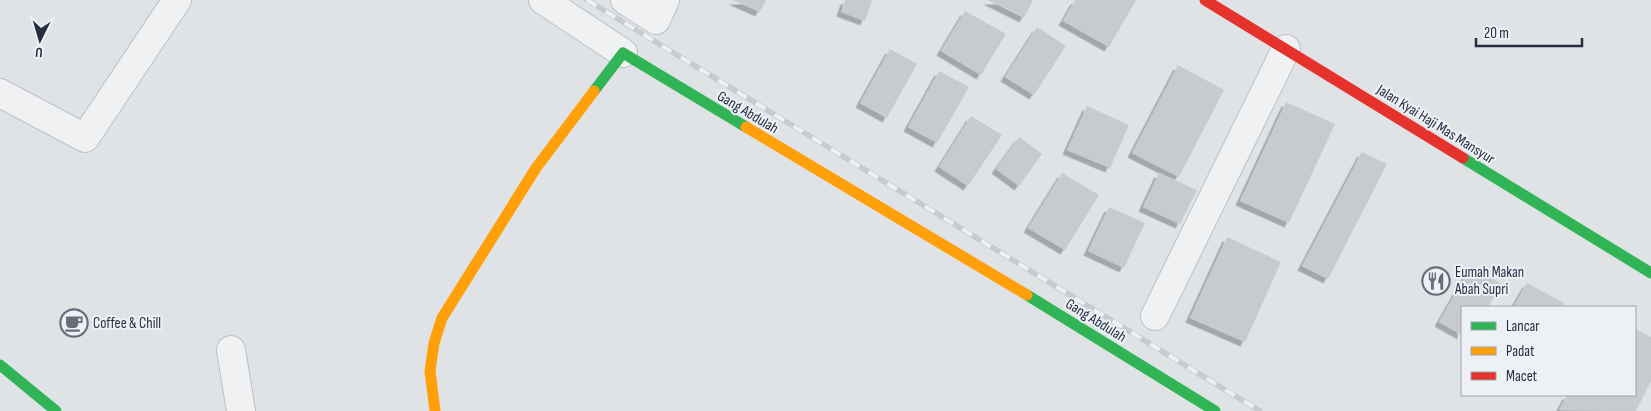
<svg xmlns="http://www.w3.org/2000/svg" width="1651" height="411" font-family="'Sofia Sans Condensed',sans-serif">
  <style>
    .building { fill: #c7cbce; filter: url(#shadow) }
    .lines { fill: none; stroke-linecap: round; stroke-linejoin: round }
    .street-casing { stroke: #bdc0c4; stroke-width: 30 }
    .street { stroke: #f0f1f2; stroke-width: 28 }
    .fast { stroke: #30b455; stroke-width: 11 }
    .slow { stroke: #ff9f0a; stroke-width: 11 }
    .jam { stroke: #e5322d; stroke-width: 11 }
    .rail-casing { stroke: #c9cacd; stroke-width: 5.5 }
    .rail { stroke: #edf1f6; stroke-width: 4; stroke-dasharray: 11; stroke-linecap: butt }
    .labels { text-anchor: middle; stroke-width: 4; stroke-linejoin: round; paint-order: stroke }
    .street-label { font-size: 15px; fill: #262f40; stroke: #edf1f6 }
    .poi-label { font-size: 15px; fill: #262f40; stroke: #edf1f6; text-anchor: start }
  </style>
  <defs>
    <filter id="shadow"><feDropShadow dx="-4.5" dy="4.5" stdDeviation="0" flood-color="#0004"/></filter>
  </defs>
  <rect width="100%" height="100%" fill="#e0e3e6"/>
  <g class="building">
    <polygon points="733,0 766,0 760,12"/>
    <polygon points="845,0 872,0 865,21 841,12"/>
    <polygon points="988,0 1033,0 1024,18"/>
    <polygon points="1075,0 1136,0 1109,47 1063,21"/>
    <polygon points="965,11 1006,34 981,75 941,51"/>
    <polygon points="1037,27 1066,46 1034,95 1005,77"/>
    <polygon points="890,49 917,64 887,118 860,103"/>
    <polygon points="1178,65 1224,90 1179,177 1132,153"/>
    <polygon points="939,71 969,87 937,143 908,127"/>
    <polygon points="1286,102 1335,124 1289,223 1240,201"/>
    <polygon points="1087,106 1129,125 1110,168 1067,150"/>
    <polygon points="971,116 1002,135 968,186 939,167"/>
    <polygon points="1019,137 1042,154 1019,186 996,169"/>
    <polygon points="1362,152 1387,164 1328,279 1302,266"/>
    <polygon points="1062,173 1099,195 1065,250 1028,228"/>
    <polygon points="1159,173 1197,190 1180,224 1143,207"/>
    <polygon points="1109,207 1145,223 1124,268 1088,251"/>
    <polygon points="1227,237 1281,262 1245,342 1190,318"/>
    <polygon points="1471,266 1502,284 1488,307 1462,307 1462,335 1439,322"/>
    <polygon points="1527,283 1564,303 1562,307 1513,307"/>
    <polygon points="1635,329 1651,337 1651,381 1636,411 1559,410 1567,395 1635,395"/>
  </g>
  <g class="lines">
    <g class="street-casing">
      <g id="street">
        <polyline points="543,0 623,53"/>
        <polyline points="625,0 656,20 665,0"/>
        <polyline points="0,93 85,138 177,0"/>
        <polyline points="1155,316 1286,49"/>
        <polyline points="231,350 241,411"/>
      </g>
    </g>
    <use href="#street" class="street"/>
    <g class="fast">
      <polyline points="594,91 623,53 746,127"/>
      <polyline points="1463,158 1651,273"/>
      <polyline points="1027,295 1215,411"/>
      <polyline points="0,365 56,411"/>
    </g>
    <g class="slow">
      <polyline points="746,127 1027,295"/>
      <polyline points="435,411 430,371 434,343 442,318 536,168 594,91"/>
    </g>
    <polyline class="jam" points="1205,0 1463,158"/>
    <g class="rail-casing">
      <polyline id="rail" points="587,0 1260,411"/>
    </g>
    <use href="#rail" class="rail"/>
  </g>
  <defs>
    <g id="restaurant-ring" transform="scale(1.4375)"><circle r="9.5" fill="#edf1f6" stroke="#676e7a" stroke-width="1.5"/><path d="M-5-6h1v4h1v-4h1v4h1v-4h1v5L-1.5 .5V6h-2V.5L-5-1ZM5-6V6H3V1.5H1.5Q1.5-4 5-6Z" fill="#676e7a"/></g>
    <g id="cafe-ring" transform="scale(1.4375)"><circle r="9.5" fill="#edf1f6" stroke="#676e7a" stroke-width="1.5"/><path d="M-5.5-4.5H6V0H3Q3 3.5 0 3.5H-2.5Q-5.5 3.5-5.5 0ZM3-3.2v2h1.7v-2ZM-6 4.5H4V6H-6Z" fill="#676e7a"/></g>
  </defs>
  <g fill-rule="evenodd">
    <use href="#restaurant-ring" x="1436" y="281"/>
    <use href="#cafe-ring" x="74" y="323"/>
  </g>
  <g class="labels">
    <g class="street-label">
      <text transform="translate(748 112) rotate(31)" y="5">Gang Abdulah</text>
      <text transform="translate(1436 124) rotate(32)" y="5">Jalan Kyai Haji Mas Mansyur</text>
      <text transform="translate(1096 320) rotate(32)" y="5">Gang Abdulah</text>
    </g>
    <g class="poi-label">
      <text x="1455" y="277">Eumah Makan<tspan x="1455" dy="17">Abah Supri</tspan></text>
      <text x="93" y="328">Coffee &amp; Chill</text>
    </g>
  </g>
  <rect x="1461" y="306" width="175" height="90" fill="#edf1f6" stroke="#9da3ad"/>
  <rect x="1471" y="322" width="25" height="8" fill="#30b455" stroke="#9da3ad"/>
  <text x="1506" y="331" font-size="15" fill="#262f40">Lancar</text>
  <rect x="1471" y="347" width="25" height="8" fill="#ff9f0a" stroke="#9da3ad"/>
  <text x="1506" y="356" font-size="15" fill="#262f40">Padat</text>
  <rect x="1471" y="372" width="25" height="8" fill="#e5322d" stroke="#9da3ad"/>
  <text x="1506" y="381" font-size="15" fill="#262f40">Macet</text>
  <g transform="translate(40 40) rotate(185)" stroke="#edf1f6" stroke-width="4" paint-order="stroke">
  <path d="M0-4L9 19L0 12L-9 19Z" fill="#262f40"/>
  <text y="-8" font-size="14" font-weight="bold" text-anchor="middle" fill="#262f40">U</text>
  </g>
  <path d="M1476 38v8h106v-8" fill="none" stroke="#262f40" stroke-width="2.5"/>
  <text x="1484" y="38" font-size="15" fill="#262f40" stroke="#edf1f6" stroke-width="4" paint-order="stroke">20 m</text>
</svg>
